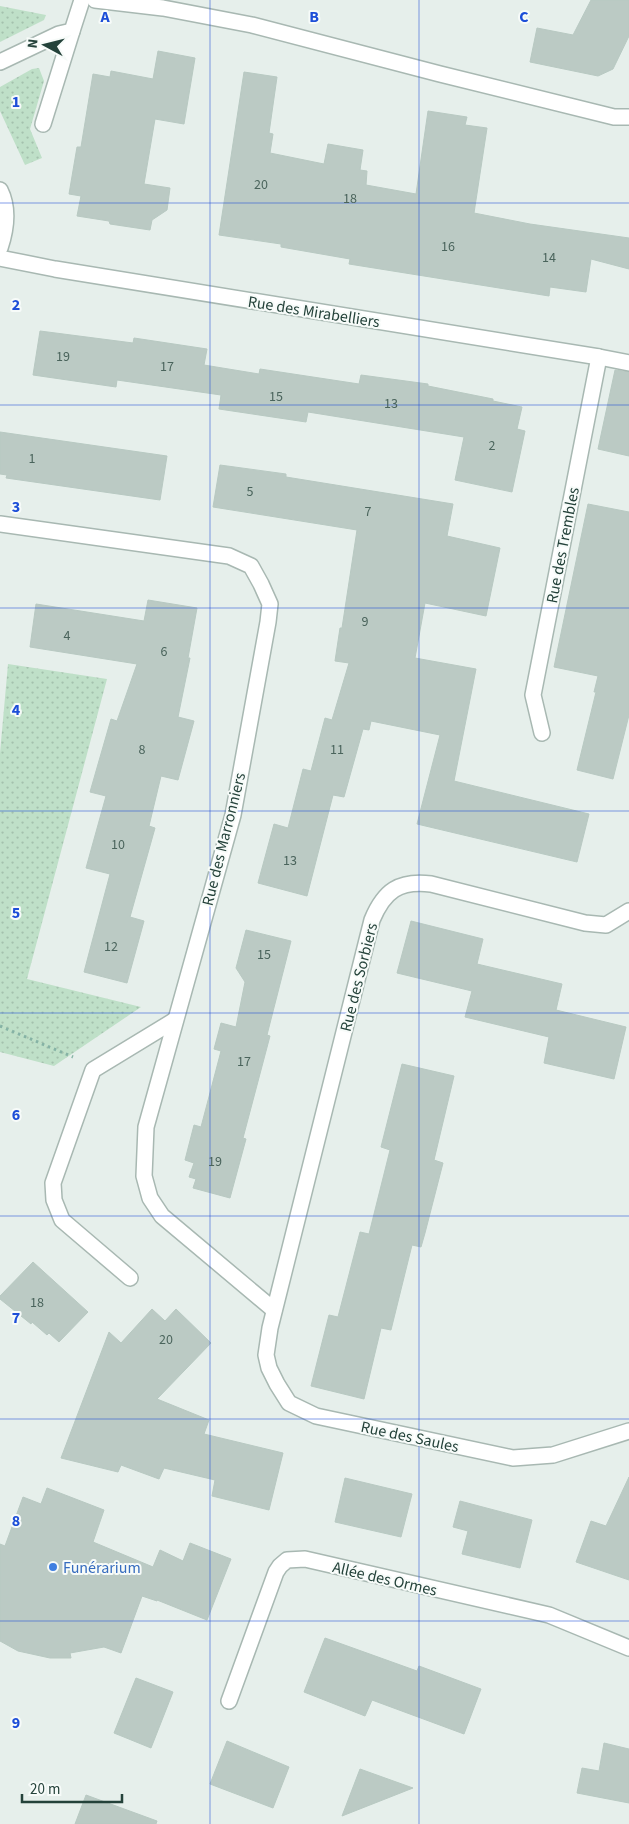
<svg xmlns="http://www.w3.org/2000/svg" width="629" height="1824" font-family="'Source Sans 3',sans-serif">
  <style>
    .grass { fill: url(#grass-dots) }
    .building { fill: #bbcac4; stroke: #b8c9c2 }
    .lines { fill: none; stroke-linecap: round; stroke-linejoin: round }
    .lane-casing { stroke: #a8b8b2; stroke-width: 18 }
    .street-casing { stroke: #a8b8b2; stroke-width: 18 }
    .path { stroke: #86b3a5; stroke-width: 3; stroke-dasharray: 2.5 4; stroke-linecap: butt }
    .lane { stroke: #fff; stroke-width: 15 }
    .street { stroke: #fff; stroke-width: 15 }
    .grid { fill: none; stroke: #1d4ed8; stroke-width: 1; stroke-opacity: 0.55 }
    .shop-dot { fill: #3f7fe0; stroke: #f7fbf9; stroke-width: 2 }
    .labels { text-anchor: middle; stroke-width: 4; stroke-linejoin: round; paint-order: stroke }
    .number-label { font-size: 14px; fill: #4a645c }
    .street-label { font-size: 16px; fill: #24423a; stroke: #f7fbf9 }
    .shop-label { font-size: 16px; fill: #366cbe; stroke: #f7fbf9; text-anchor: start }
    .grid-label { font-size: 16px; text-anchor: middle; font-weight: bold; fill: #1d4ed8; stroke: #f7fbf9; stroke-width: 4; stroke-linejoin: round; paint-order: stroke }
  </style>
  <defs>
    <pattern id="grass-dots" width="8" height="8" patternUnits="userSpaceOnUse" patternTransform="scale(1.25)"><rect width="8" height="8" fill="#bfe0c8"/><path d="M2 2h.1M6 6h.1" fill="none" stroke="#a4c1ad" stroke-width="1.8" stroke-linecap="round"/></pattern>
  </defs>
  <rect width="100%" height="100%" fill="#e6efeb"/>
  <g class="grass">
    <polygon points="0,6 46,15 44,20 0,42"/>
    <polygon points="39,68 44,81 30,129 42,158 25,165 0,111 0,87 32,69"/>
    <polygon points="8,664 107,679 27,979 141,1007 54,1066 0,1052 0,753"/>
  </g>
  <g class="building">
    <polygon points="591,0 629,0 629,36 613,69 598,76 530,62 537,28 573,35"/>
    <polygon points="158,51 195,58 184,124 155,119 144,184 170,188 167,210 152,220 150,230 110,224 109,221 77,216 81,196 69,194 77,147 81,147 93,74 110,77 111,71 153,79"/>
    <polygon points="244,72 277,77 269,133 273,134 270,153 324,164 328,144 363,150 360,170 367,171 366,185 416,194 428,111 467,117 465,125 487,128 474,213 530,224 629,238 629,269 591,259 586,292 550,287 549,296 349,264 350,259 281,247 281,244 219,235"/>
    <polygon points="40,331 133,343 134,338 207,349 204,365 259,374 260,369 359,384 361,375 428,384 428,386 493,399 493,401 522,407 517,429 525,431 512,492 455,480 464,437 308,412 306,422 219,409 221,395 117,380 116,387 33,375"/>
    <polygon points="615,370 629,372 629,456 598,449"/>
    <polygon points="0,432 167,456 160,500 6,478 7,475 0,474"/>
    <polygon points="220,465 286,474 286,477 453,504 447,536 500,548 486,616 425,603 415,658 476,669 454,781 589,814 577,862 417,824 440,735 371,721 369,730 363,729 344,797 333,795 307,896 258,883 274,824 288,828 303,769 311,771 325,718 332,720 349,663 335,661 340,628 342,628 357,530 213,507"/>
    <polygon points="588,504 629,512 629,715 613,779 577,770 596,692 594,692 598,676 554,667"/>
    <polygon points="148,600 197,608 188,658 190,658 178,717 194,721 178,780 161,776 149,826 155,828 130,917 144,921 127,983 84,972 110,874 86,868 106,796 90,792 111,719 117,721 137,664 30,647 36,604 144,621"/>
    <polygon points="411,921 483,939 477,964 562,984 556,1010 626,1027 614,1079 544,1063 549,1037 465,1017 472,991 397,973"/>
    <polygon points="246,930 291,941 267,1035 270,1036 243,1138 246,1139 230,1198 193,1188 196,1179 189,1177 194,1163 185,1160 194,1125 201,1127 221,1051 214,1049 221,1023 236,1027 245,982 236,968"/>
    <polygon points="402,1064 454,1076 434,1160 443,1163 425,1233 421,1247 412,1245 391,1330 381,1328 364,1399 311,1386 329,1315 338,1317 360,1232 369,1234 390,1150 381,1147"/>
    <polygon points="33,1262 88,1312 59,1342 49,1333 47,1335 32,1322 31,1324 0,1299 0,1296"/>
    <polygon points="152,1309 165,1321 176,1309 211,1343 157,1399 209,1420 204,1434 283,1453 269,1510 212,1496 215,1480 164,1468 159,1479 121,1465 118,1472 61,1458 109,1332 121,1343"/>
    <polygon points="629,1477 629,1580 576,1562 591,1521 606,1526"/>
    <polygon points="345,1478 412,1494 401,1537 335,1522"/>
    <polygon points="47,1488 104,1510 93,1542 153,1567 160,1550 183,1561 190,1543 231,1559 207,1620 157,1600 157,1601 142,1596 121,1653 104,1647 70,1653 71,1658 50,1658 18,1651 0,1641 0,1544 5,1546 23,1497 41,1504"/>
    <polygon points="460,1501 532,1520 520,1568 462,1554 468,1531 453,1527"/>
    <polygon points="325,1638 417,1671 419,1666 481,1689 464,1734 372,1700 365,1716 304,1692"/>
    <polygon points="136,1678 173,1692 151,1748 114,1733"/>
    <polygon points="227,1741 289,1767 273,1808 210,1784"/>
    <polygon points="604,1743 629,1749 629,1803 577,1793 582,1768 599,1771"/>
    <polygon points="360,1769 413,1788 342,1816"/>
    <polygon points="86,1795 157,1821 156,1824 75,1824"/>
  </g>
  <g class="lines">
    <g class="lane-casing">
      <g id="lane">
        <polyline points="95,0 163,8 252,25 440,74 614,117 629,117"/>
        <polyline points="130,1278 62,1220 54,1200 53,1183 93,1070 175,1020"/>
      </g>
    </g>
    <g class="street-casing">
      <g id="street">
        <polyline points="0,62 59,34 72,31 82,0"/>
        <polyline points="43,124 72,31"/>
        <path d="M0 190C9 208 6 230 0 248"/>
        <polyline points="0,258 55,269 599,357 629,363"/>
        <polyline points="0,524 229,556 251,566 261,584 270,604 268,622 233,815 146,1127 144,1176 150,1198 162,1216 274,1310"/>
        <polyline points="542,733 533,695 599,357"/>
        <path d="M629 911 606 925 585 923 431 884C399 880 384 891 372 920L270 1328 266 1355 269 1368 277 1384 289 1403 316 1416 513 1458 553 1455 629 1431"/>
        <polyline points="229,1701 276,1572 280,1566 287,1560 305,1559 549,1615 629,1648"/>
      </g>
    </g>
    <polyline class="path" points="0,1026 73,1057"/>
    <use href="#lane" class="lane"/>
    <use href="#street" class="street"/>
  </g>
  <path class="grid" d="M210 0V1824M419 0V1824M0 203H629M0 405H629M0 608H629M0 811H629M0 1013H629M0 1216H629M0 1419H629M0 1621H629"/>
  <circle class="shop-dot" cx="53" cy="1567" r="5"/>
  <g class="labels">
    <g class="number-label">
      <text x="261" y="189">20</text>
      <text x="350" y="203">18</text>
      <text x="448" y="251">16</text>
      <text x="549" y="262">14</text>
      <text x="63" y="361">19</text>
      <text x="167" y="371">17</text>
      <text x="276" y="401">15</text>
      <text x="391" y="408">13</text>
      <text x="492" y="450">2</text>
      <text x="32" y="463">1</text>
      <text x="250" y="496">5</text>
      <text x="368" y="516">7</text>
      <text x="365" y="626">9</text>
      <text x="67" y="640">4</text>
      <text x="164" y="656">6</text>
      <text x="142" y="754">8</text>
      <text x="337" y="754">11</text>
      <text x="118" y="849">10</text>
      <text x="290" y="865">13</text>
      <text x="111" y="951">12</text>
      <text x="264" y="959">15</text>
      <text x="244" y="1066">17</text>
      <text x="215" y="1166">19</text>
      <text x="37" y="1307">18</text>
      <text x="166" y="1344">20</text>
    </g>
    <g class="street-label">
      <text transform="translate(314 311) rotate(9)" y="6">Rue des Mirabelliers</text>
      <text transform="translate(562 545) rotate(-79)" y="6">Rue des Trembles</text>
      <text transform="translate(223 839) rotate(-76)" y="6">Rue des Marronniers</text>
      <text transform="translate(358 977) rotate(-76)" y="6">Rue des Sorbiers</text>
      <text transform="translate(410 1436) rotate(12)" y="6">Rue des Saules</text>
      <text transform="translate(385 1578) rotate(13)" y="6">Allée des Ormes</text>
    </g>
    <g class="shop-label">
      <text x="63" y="1573">Funérarium</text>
    </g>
  </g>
  <g class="grid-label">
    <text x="105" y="22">A</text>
    <text x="314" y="22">B</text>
    <text x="524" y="22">C</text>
    <text x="16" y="107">1</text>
    <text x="16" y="310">2</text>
    <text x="16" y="512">3</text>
    <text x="16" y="715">4</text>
    <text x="16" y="918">5</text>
    <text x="16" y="1120">6</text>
    <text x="16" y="1323">7</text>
    <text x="16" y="1526">8</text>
    <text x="16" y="1728">9</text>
  </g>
  <g transform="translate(45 45) rotate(277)" stroke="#f7fbf9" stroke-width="4" paint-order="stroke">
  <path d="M0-4L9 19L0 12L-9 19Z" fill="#24423a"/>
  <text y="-8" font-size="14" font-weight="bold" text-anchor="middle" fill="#24423a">N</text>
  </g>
  <path d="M22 1794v8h100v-8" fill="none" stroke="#24423a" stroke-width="2.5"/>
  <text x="30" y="1794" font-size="15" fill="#24423a" stroke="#f7fbf9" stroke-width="4" paint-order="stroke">20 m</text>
</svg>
